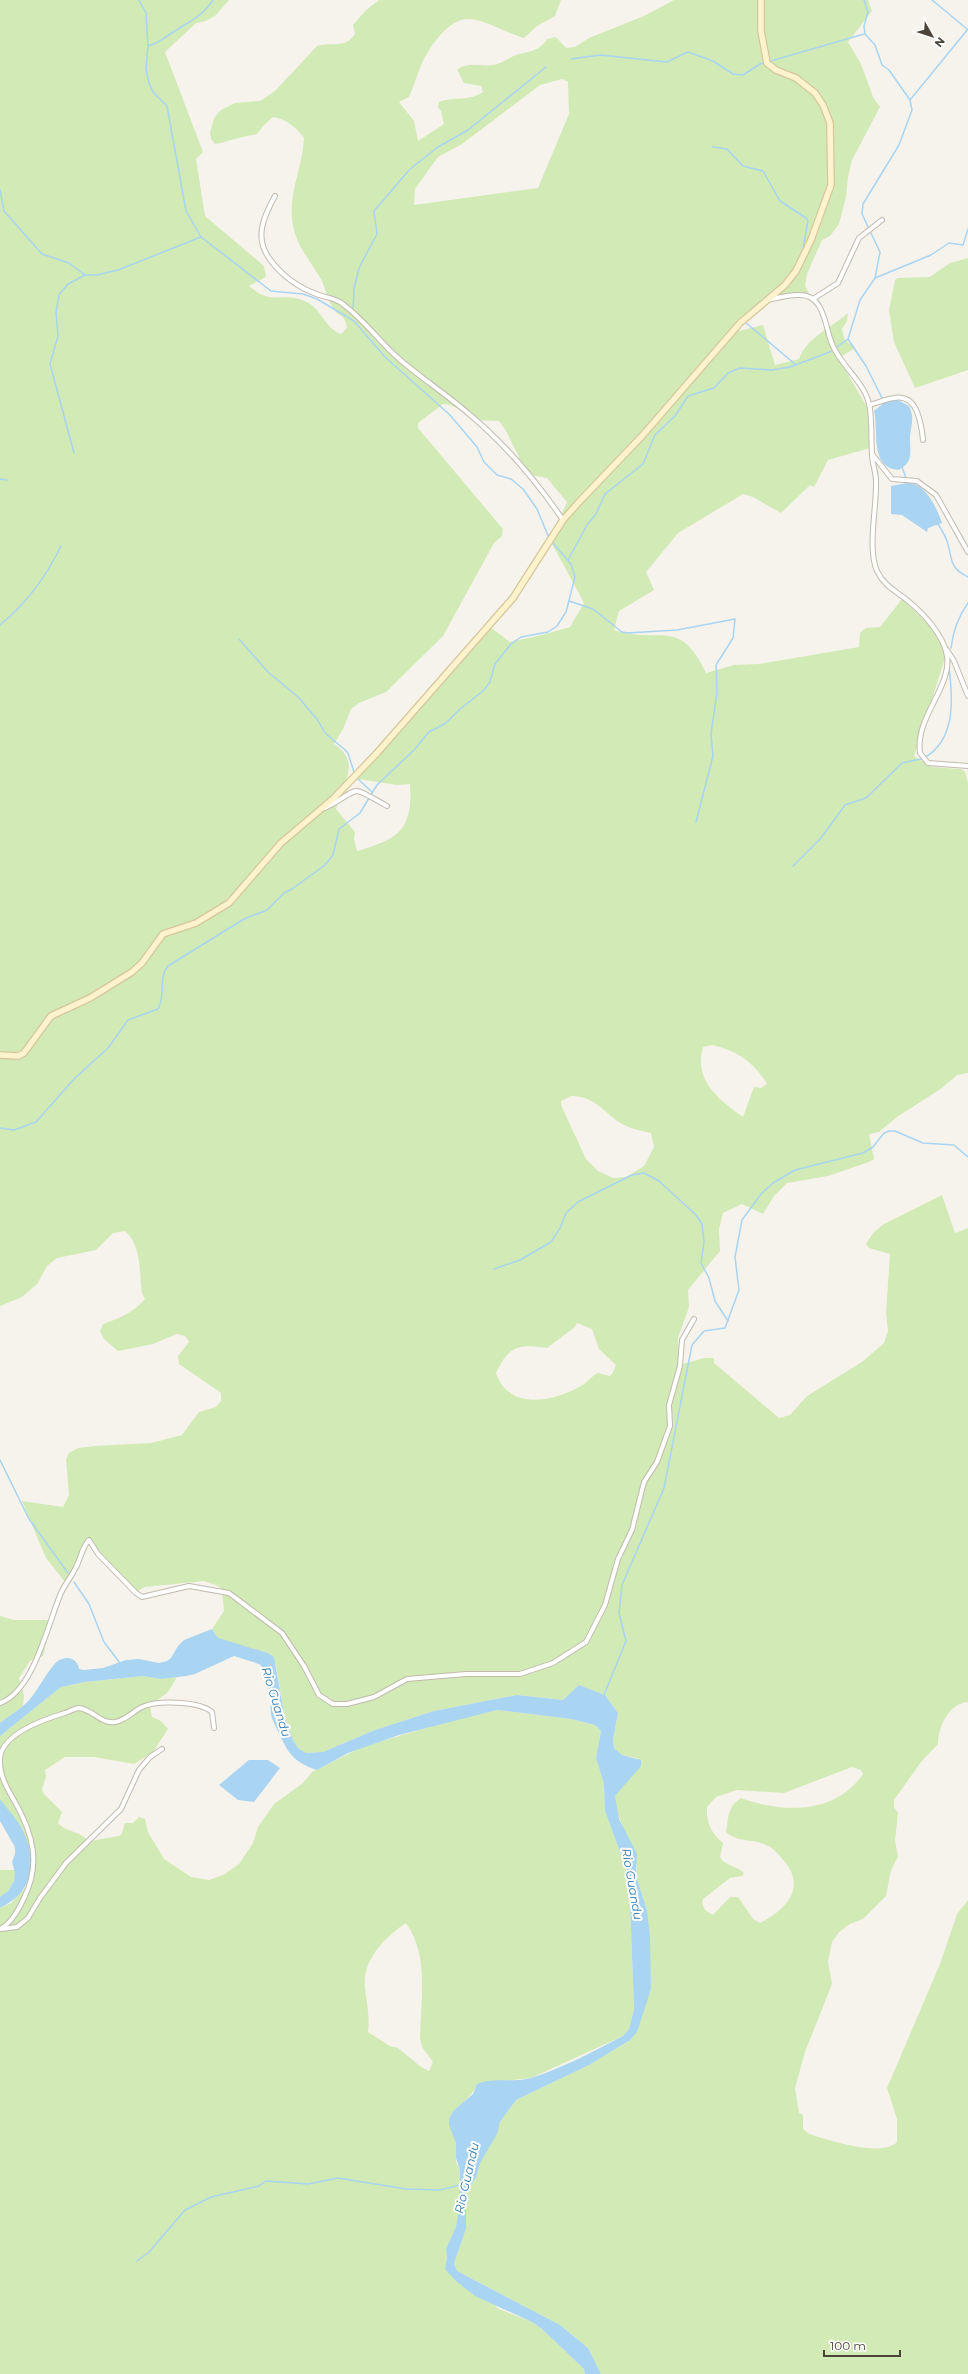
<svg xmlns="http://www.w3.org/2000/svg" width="968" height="2374" font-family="Montserrat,sans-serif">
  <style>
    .green { fill: #d2eab5; fill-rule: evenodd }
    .water { fill: #a9d4f2 }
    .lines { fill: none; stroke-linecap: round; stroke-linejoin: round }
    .stream { stroke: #a9d4f2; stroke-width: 1.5 }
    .river { stroke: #a9d4f2; stroke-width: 9 }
    .minor-casing { stroke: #c2bbae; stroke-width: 6 }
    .secondary-casing { stroke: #d6c79b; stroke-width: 8 }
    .minor { stroke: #fff; stroke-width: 4 }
    .secondary { stroke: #fff3cd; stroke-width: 5.5 }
    .labels { text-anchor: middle; stroke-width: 4; stroke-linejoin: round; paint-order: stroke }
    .water-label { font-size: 12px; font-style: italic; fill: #2e7ab2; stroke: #fff }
  </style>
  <rect width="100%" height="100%" fill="#f6f3ec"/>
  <g class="green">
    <path d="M0 0H229L216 15 206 21 196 23 165 52 203 152 196 159 205 216 264 266 266 277 249 286C274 307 281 290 307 302 321 309 326 329 341 334L347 328C345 313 339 318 334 309 328 301 326 291 322 281 312 263 296 246 293 225 287 194 303 168 304 138 296 127 286 119 273 117L263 126 257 134C243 136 230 141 215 144L211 139 210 133 214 118 221 110 235 103 260 101 275 91 317 46C333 41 344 50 355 34L353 25 366 10 379 0H561L555 16 537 26 524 38C506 33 487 20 469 19 450 17 429 47 422 63 417 74 414 86 409 97L399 102 414 121 418 141 444 124 441 111 438 107 439 102C453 96 469 102 483 92L481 86 464 83 457 70C468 61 481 67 493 65 502 64 508 58 516 55 529 51 539 52 547 39L556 37 566 48 575 47 589 38 644 16 674 0H868L872 11 848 42 861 64 873 97 880 107 852 160 848 177 846 197 839 224 830 236 822 240 807 274 805 286 809 293C794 293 782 301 767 299L735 324 739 331 763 325 775 365 799 359C806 338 832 327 848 313L847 321 842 329 844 339 855 348 842 356 840 361 867 407 870 448 828 460 814 487 810 485 781 513 753 497 743 494 678 533 646 572 654 590 619 611 614 630C659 645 680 616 706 673L734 665 759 664 859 647 860 633 866 628 880 627 902 599 929 625 947 652 914 756 931 767 961 769 965 772 968 783V1073L957 1075 942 1088 897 1117 879 1132 869 1134 874 1159 869 1162 828 1176 787 1183 774 1196 763 1214 742 1204 723 1213 719 1229 720 1251 688 1290 689 1307 678 1338 679 1365 704 1358H714V1363L779 1418 790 1415 807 1396 862 1362 884 1343 888 1331 886 1313 890 1254 869 1248 866 1244 873 1233 884 1224 942 1195 955 1233 968 1228V1702C949 1703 938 1727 938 1744L921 1762 894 1800V1807L898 1813 895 1841 898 1857 891 1870 886 1896 863 1919 850 1924 839 1932 832 1942 828 1962 832 1984 805 2052 795 2088 799 2113 803 2115V2129L809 2134C829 2140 881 2158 897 2142V2119L887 2088 940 1964 957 1914 968 1900V2374H601L588 2348 560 2325 457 2271 454 2263 466 2229V2192L476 2178 479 2163 500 2122 516 2100 589 2065 630 2040 651 1989 647 1910 636 1876 637 1865 616 1809 615 1796 637 1758 622 1755 614 1748 613 1740 618 1713 605 1695 579 1685 563 1700 517 1695 434 1711 375 1730 323 1752 306 1753 298 1748 293 1740 285 1718 276 1665 268 1653 223 1641 218 1638 212 1629 224 1611 222 1590 218 1586 204 1581 145 1587 134 1593 89 1544 77 1571 65 1582 46 1558 22 1501 63 1507 69 1495 66 1459 69 1453 78 1448 95 1446 151 1443 182 1435 199 1412 216 1407 221 1401V1393L179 1364 178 1356 189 1342 185 1336 177 1334 153 1344 118 1351 104 1339 100 1331 103 1324C120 1318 133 1313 145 1299L142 1293C139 1272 142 1246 125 1231L113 1233 96 1250 57 1258 47 1266 37 1284 22 1297 0 1306ZM562 79 568 82 569 114 538 188 414 205 415 189 438 157 462 144 540 85ZM443 404C455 405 465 411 472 420L499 421 505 429 519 457 522 471 526 474 547 478 567 502 550 540 584 603 570 627 542 635 510 642 490 627 355 775 358 779 397 785 410 784C413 830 399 839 357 851L354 839 355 832 336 809C343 784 362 762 334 744L343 729 351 709 359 703 386 692 443 636 494 543 502 536 503 529 418 428V423ZM712 1045C736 1050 754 1062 767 1084L761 1088 754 1087 743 1117C719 1100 693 1080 703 1047ZM571 1096C599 1097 603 1114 624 1125 632 1129 642 1131 651 1133L654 1147 644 1166 626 1177 613 1178 598 1171 586 1159 561 1105V1101ZM577 1323 592 1329 599 1349 616 1365 612 1374 609 1376 598 1373C591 1376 587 1383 581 1386 553 1402 509 1411 496 1373 509 1345 519 1344 547 1348L575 1327ZM852 1767 861 1770 863 1774C835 1815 782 1813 741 1798 727 1807 729 1817 726 1832 738 1843 752 1838 766 1845 774 1848 779 1855 784 1861 807 1887 786 1910 760 1923L753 1919 738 1897H730L713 1915 705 1910 702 1903 703 1899 730 1878 742 1876 744 1873C737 1866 725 1866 720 1857L723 1843C711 1833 706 1822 707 1807L716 1797 737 1790 784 1793Z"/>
    <polygon points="968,258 968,370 915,388 894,342 889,310 895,280 898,278 930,277 950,263"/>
    <polygon points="0,1616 14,1620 52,1620 43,1656 30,1661 19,1678 24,1695 23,1706 0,1723"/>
    <path d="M143 1676 160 1679 177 1677 168 1692 150 1706 152 1717 161 1721 168 1729 153 1752 134 1764 94 1757H65L45 1770 46 1776 42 1789 44 1794 62 1812 58 1823C67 1833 81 1830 89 1843 100 1837 110 1839 121 1835L125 1823H133L139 1817 145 1819 148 1832 164 1859 191 1877 209 1880 223 1875 239 1864 253 1843 258 1827 274 1804 303 1783 312 1772 362 1747 453 1720 497 1710 571 1719 595 1725 601 1731 596 1758 604 1784 605 1811 629 1876 634 2009 629 2029 623 2036 531 2078 477 2084C470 2102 453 2106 449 2119L456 2143V2162L460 2170 459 2206 456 2228 446 2249 447 2257 446 2262 499 2309 532 2322 542 2329 584 2369 585 2374H0V1908L11 1903 26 1887 29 1879 30 1852 0 1799V1736L61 1687 85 1682ZM406 1923C429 1955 421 1999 420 2037L422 2047 433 2062 429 2071 421 2067 398 2048 390 2046 368 2032C371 2013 363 1991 365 1976 369 1953 388 1935 406 1923Z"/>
    <path d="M0 1870H15C16 1881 9 1892 0 1897Z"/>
  </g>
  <g class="water">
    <path d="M896 399 909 406C915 418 911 425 910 437 910 451 914 463 898 470 869 467 879 430 874 411L884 403Z"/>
    <path d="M907 483C925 482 937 508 942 523L928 528 927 532 902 515 891 514V486Z"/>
    <path d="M212 1629 218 1638 268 1653 274 1657 285 1718 293 1740 298 1748 306 1753 323 1752 375 1730 434 1711 517 1695 563 1700 579 1685 605 1695 618 1713 613 1740 614 1748 622 1755 641 1760V1766L615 1796 619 1819 637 1854 636 1876 647 1910 650 1937 651 1989 637 2032 630 2040 589 2065 516 2100 500 2122 497 2134 480 2163 476 2178 466 2192V2229L454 2263 457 2271 560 2325 588 2348 601 2374H585L584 2369 542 2329 532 2322 475 2296 456 2281 445 2269 447 2257 446 2249 456 2227 459 2206 460 2170 456 2158V2143L449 2125V2119L453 2111 473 2094 477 2084C493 2077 513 2083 531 2078 563 2068 594 2051 623 2036L629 2029 634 2009 629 1876 605 1811 604 1784 596 1758 601 1731 595 1725 571 1719 497 1710 399 1735 348 1753 317 1770C293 1762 288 1753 278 1731 275 1725 272 1720 271 1714 269 1697 276 1680 265 1666L234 1656 195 1674 186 1676 160 1679 143 1676 85 1682 61 1687 0 1736V1723C7 1717 16 1712 23 1706 36 1695 42 1679 53 1666 60 1656 76 1654 79 1669L84 1670 103 1668 126 1660 139 1659 159 1663 167 1661 171 1658 178 1646 184 1640Z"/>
    <polygon points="249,1760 268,1760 280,1768 254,1802 238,1800 219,1785"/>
    <path d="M0 1799C7 1809 17 1819 22 1829 38 1861 34 1892 0 1908V1897L8 1891 14 1881 15 1873 12 1862 18 1846 14 1834 0 1814Z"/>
  </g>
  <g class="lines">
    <g class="stream">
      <polyline points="139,0 146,13 148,46 146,69 149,83 153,92 167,106 186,211 201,237 271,291 303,294 317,299 354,321 385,357 450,415 477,447 484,462 497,475 511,479 523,489 537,509 549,538"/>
      <polyline points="932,0 967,29"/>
      <path d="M148 46C160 43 165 37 175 31 190 21 203 16 213 0"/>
      <polyline points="571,59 600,55 667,62 688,52 713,61 733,74 743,75 760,64 864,34"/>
      <polyline points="910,100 968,29"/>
      <polyline points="713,147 727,149 743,166 763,171 780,201 806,218 808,221 802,254"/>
      <polyline points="0,190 4,211 42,254 69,263 85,275"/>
      <polyline points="875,278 931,255 949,243 963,245 968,229"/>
      <polyline points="353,311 354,289 359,268 377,234 374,211 410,169 438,147 468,130 546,67"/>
      <polyline points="746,315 784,282"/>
      <polyline points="745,322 795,364"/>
      <polyline points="848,339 866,366 883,400"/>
      <polyline points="74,453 50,364 58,336 56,312 59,295 68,284 85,275 97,275 118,270 201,237"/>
      <polyline points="902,467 906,478"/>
      <polyline points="0,479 7,480"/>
      <path d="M938 524C941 529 945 535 947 541 953 559 948 567 968 577"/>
      <polyline points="568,560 587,525 596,514 605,494 643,464 655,435 675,416 688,396 714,388 728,373 740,368 772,370 790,367 830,352 848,339 860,300 875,278 880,252 862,214 863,204 899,145 912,110 910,100 889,70 882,65 875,45 865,34 864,26 868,12 864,0"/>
      <polyline points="569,601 593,609 622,632 628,633 677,630 735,619 733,638 716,665 717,692 711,734 713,756 696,822"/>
      <path d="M0 625C27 603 46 577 61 546"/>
      <polyline points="239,639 268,672 298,697 317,719 325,733 344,749 348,753 354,772"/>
      <path d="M951 648C953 631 958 617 968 603"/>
      <path d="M924 758C956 740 953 699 949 668"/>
      <polyline points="358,779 372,792"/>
      <polyline points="793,866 821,838 845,805 866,798 902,763 921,759"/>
      <path d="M0 1128 14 1130 36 1122 74 1079 108 1048 128 1020 158 1009C166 997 158 977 168 966L244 919 267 910 284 893 292 889 325 865 333 855 339 829 360 813 377 785 414 750 429 732 446 723 459 710 484 690 490 682 495 664 511 644 521 637 548 632 557 626 566 612 575 577 571 564 552 542"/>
      <polyline points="494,1269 520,1260 551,1242 560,1228 566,1213 578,1202 632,1175 644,1173 659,1181 696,1215 702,1224 704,1242 701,1263 709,1278 715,1301 728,1321"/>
      <polyline points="0,1460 29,1519 68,1573"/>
      <polyline points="74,1582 89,1604 104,1642 120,1663"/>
      <polyline points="604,1695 626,1641 619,1613 622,1585 664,1488 692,1345 704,1331 725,1328 739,1290 735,1257 742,1220 761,1194 773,1183 795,1170 863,1153 873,1147 884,1133 889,1131 895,1131 923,1143 954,1145 968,1157"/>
      <polyline points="137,2261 149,2252 185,2210 211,2197 259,2186 266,2181 308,2184 338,2178 406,2189 440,2190 460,2185"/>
    </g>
    <g class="river">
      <polyline points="263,1661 268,1667 273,1688"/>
      <polyline points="0,1812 19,1845 20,1854"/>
    </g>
    <g class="minor-casing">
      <g id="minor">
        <path d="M275 196C264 216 254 237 269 258 281 275 299 288 319 295 328 298 337 298 344 305 364 320 379 341 398 358 421 378 446 394 469 414 505 444 537 482 563 520"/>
        <polyline points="813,299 838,283 859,238 882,220"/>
        <path d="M767 300C778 298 789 294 800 295 825 295 825 328 832 344 841 367 867 383 870 409 872 424 871 439 872 454 872 463 876 472 876 481 877 507 867 548 877 571 884 586 896 591 907 600 923 613 944 635 947 656 952 687 915 717 920 753L928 763 968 766"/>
        <path d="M869 405C888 400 908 388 917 412 921 422 922 429 923 440"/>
        <polyline points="872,454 892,479 917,481 936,495 968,552"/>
        <polyline points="947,650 954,661 968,696"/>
        <path d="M325 808C363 789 346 783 387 806"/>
        <path d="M0 1703C34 1691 48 1623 61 1593 65 1584 72 1576 76 1567 81 1558 82 1547 89 1540L98 1554 136 1593 142 1597 189 1586 229 1593 282 1633 304 1666 319 1695 333 1704H347L374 1697 407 1679 466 1674H520L553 1663 586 1642 605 1605 618 1559 632 1530 644 1482 657 1462 670 1426 669 1405 680 1366 682 1340 694 1319"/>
        <path d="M0 1760C0 1734 45 1719 65 1713 69 1712 75 1708 79 1708 94 1710 100 1724 115 1722 126 1720 132 1712 142 1707 157 1700 199 1701 212 1712L214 1728"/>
        <path d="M0 1762C0 1777 8 1790 15 1802 33 1834 41 1864 24 1898 19 1909 11 1924 0 1929"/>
        <polyline points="1,1929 17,1927 28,1918 40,1898 66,1863 121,1809 139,1770 150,1757 162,1749"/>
      </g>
    </g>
    <g class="secondary-casing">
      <polyline id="secondary" points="0,1055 18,1056 24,1053 51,1016 90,998 132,972 142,963 163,934 196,923 229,903 281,843 334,798 377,753 513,598 563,520 579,502 642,436 740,323 785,285 796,271 811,240 831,185 830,123 823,105 815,93 796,78 776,70 767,63 761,31 761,0"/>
    </g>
    <use href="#minor" class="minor"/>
    <use href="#secondary" class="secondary"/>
  </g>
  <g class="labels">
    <g class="water-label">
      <text transform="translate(276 1702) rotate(73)" y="4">Rio Guandu</text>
      <text transform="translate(632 1884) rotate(80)" y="4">Rio Guandu</text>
      <text transform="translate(467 2178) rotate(-77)" y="4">Rio Guandu</text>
    </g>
  </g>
  <g transform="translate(932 36) rotate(129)" stroke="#ffffff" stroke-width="3" paint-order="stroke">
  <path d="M0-3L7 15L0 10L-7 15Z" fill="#4b4439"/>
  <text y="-6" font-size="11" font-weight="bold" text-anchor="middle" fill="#4b4439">N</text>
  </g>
  <path d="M824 2350v6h76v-6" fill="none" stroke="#4b4439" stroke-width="2"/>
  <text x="830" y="2350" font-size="12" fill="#4b4439" stroke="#ffffff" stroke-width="3" paint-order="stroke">100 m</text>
</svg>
